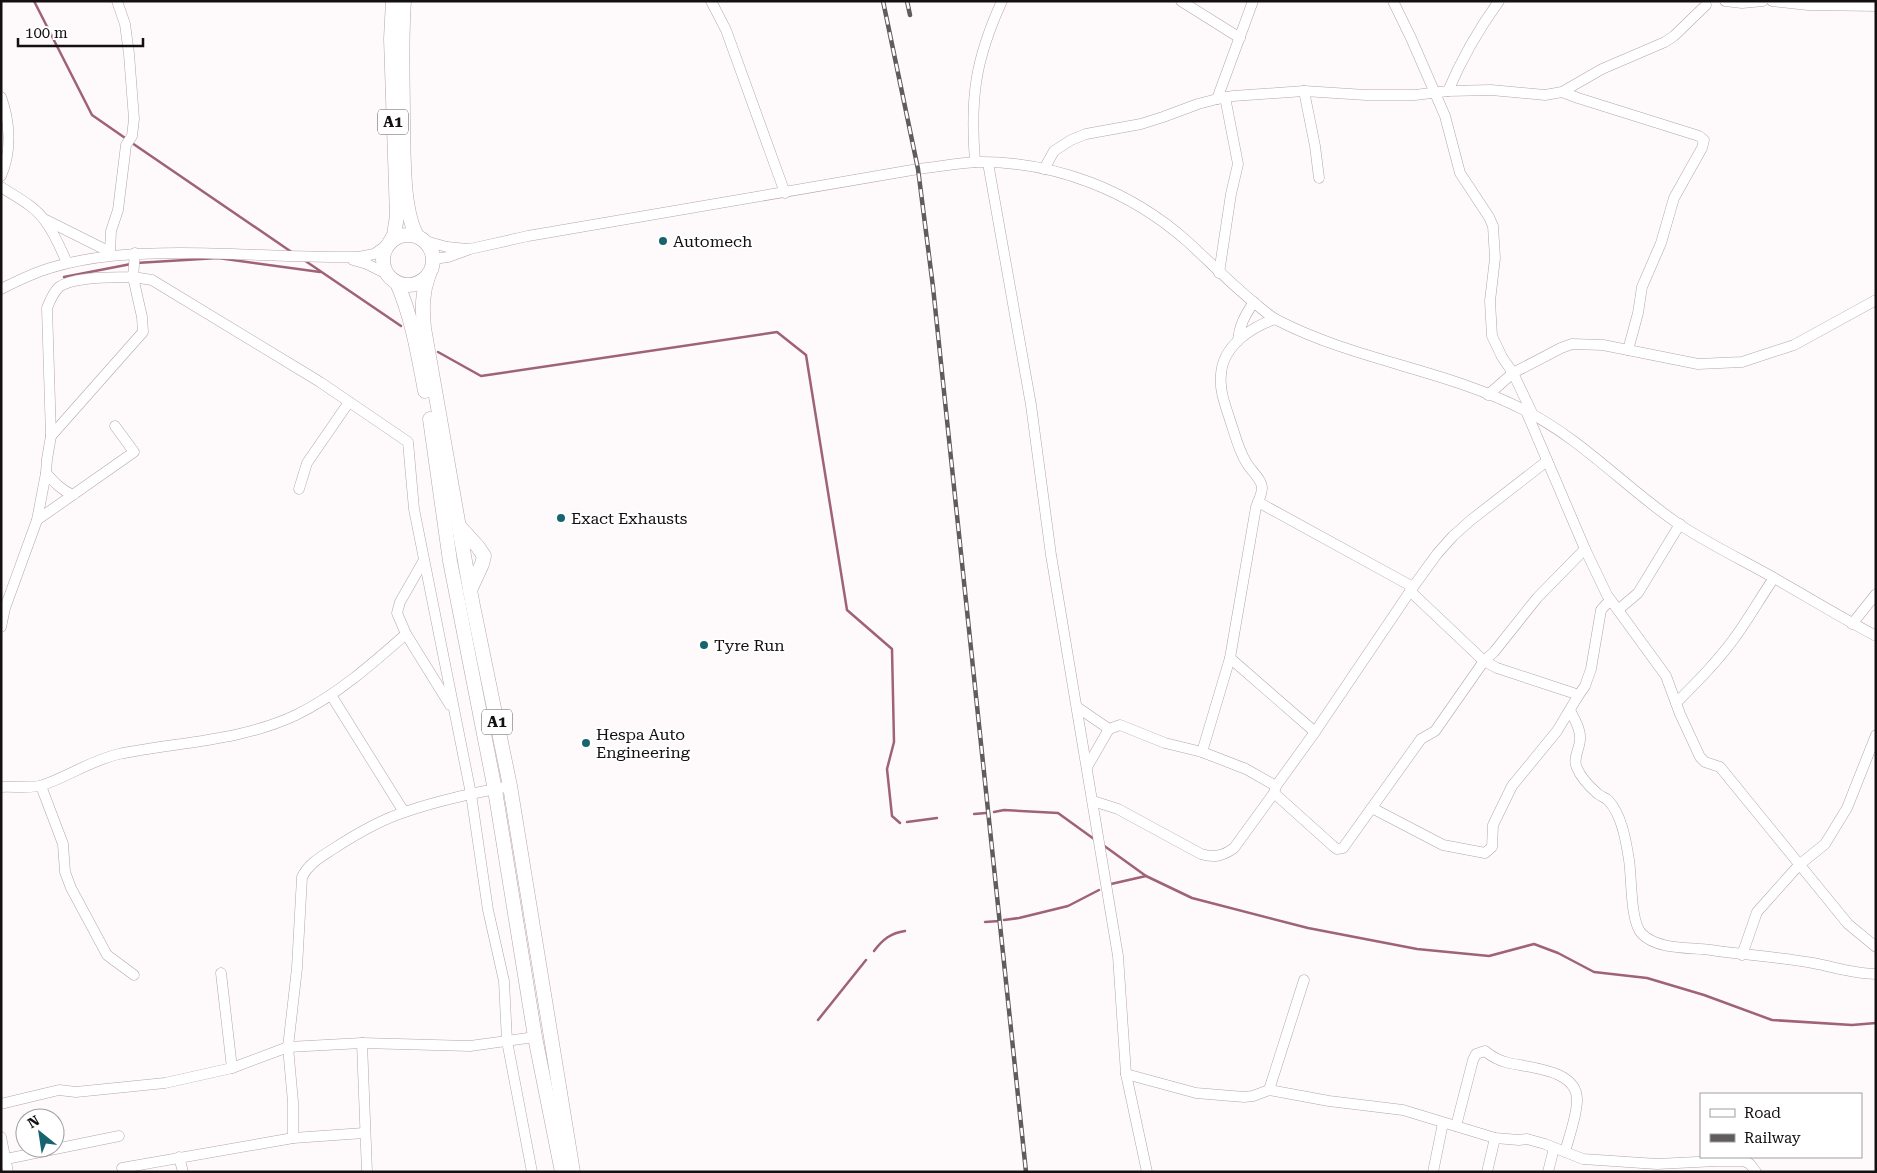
<svg xmlns="http://www.w3.org/2000/svg" width="1877" height="1173" font-family="'Roboto Serif',serif">
  <style>
    .lines { fill: none; stroke-linecap: round; stroke-linejoin: round }
    .stream { stroke: #9f6276; stroke-width: 2.5 }
    .minor-casing { stroke: #b5a5aa; stroke-width: 11 }
    .highway-casing { stroke: #b5a5aa; stroke-width: 15 }
    .minor { stroke: #fff; stroke-width: 10 }
    .highway { stroke: #fff; stroke-width: 14 }
    .rail-casing { stroke: #605c5d; stroke-width: 4.5 }
    .rail { stroke: #fff; stroke-width: 2.5; stroke-dasharray: 8; stroke-linecap: butt }
    .poi-dot { fill: #18646e; stroke: #fff; stroke-width: 2 }
    .labels { text-anchor: middle; stroke-width: 4; stroke-linejoin: round; paint-order: stroke }
    .shield { fill: #fff; stroke: #5a5758; stroke-width: 1 }
    .shield-label { font-size: 15px; font-weight: bold; fill: #140f10 }
    .poi-label { font-size: 16px; fill: #140f10; stroke: #fff; text-anchor: start }
  </style>
  <rect width="100%" height="100%" fill="#fefafb"/>
  <g class="lines">
    <g class="stream">
      <polyline points="34,1 92,115 128,140"/>
      <polyline points="132,143 293,253"/>
      <polyline points="304,260 401,326"/>
      <polyline points="136,263 218,258 320,272"/>
      <polyline points="64,277 131,264"/>
      <polyline points="438,352 481,376 777,332 806,355 847,610 892,649 894,742 887,769 892,816 900,823"/>
      <polyline points="994,812 1004,810 1058,813 1094,839"/>
      <polyline points="974,814 986,813"/>
      <polyline points="907,822 937,818"/>
      <polyline points="1103,845 1146,876 1192,898 1308,928 1417,949 1489,956 1534,944 1558,953 1594,972 1647,978 1704,995 1772,1020 1852,1025 1876,1023"/>
      <polyline points="1111,884 1146,876"/>
      <polyline points="1004,920 1019,918 1068,906 1099,890"/>
      <polyline points="985,922 999,921"/>
      <path d="M874 951C883 939 891 933 905 931"/>
      <polyline points="818,1020 866,960"/>
    </g>
    <g class="minor-casing">
      <g id="minor">
        <polyline points="711,1 726,30 785,193"/>
        <polyline points="1181,1 1240,38"/>
        <polyline points="1393,1 1411,38 1445,116 1460,173 1489,217 1493,226 1495,258 1490,301 1492,336 1502,357 1513,373 1533,415"/>
        <polyline points="1725,1 1742,3 1763,1"/>
        <polyline points="1772,1 1808,5 1876,6"/>
        <polyline points="1304,91 1315,146 1319,178"/>
        <path d="M1448 91C1462 58 1478 30 1499 1"/>
        <polyline points="1562,92 1578,98 1699,136 1704,140 1702,148 1674,198 1661,243 1642,287 1638,313 1628,350"/>
        <path d="M1 97C10 121 12 151 1 176"/>
        <polyline points="1217,99 1253,1"/>
        <path d="M975 162C970 98 975 60 1002 1"/>
        <polyline points="988,163 1031,405 1051,555 1118,956 1126,1074 1147,1172"/>
        <polyline points="1044,169 1054,151 1071,140 1086,134 1141,124 1163,117 1198,104 1217,99 1233,96 1304,91 1366,95 1415,95 1448,91 1491,90 1545,95 1562,92 1602,69 1665,42 1674,36 1706,5"/>
        <path d="M1 187C16 197 35 206 45 221 55 234 61 249 67 263"/>
        <polyline points="46,220 110,252"/>
        <polyline points="425,241 447,247 467,249"/>
        <polyline points="112,255 110,252 111,231 118,210 126,145 132,136 134,119 129,54 125,24 117,1"/>
        <path d="M433 259 448 257 470 249 528 236 918 169C937 167 958 163 978 162 1055 161 1131 191 1188 242 1211 263 1232 285 1257 305 1264 311 1271 317 1279 321 1357 361 1448 370 1526 411 1583 440 1627 489 1680 525 1711 545 1744 561 1776 579 1809 598 1842 618 1876 636"/>
        <polyline points="353,260 367,264 387,274"/>
        <polyline points="1219,273 1231,194 1238,164 1225,97"/>
        <path d="M1 289C17 281 33 273 50 268 93 255 137 253 181 253 240 253 300 258 359 257L374 254 387 245"/>
        <path d="M1238 341C1239 326 1245 315 1254 302"/>
        <polyline points="1488,395 1513,373 1561,348 1572,344 1603,345 1698,364 1742,362 1794,345 1876,300"/>
        <polyline points="1526,411 1585,549 1607,595 1666,676 1680,714 1700,757 1705,762 1720,767 1848,924 1876,947"/>
        <polyline points="51,436 143,332 142,317 133,277 152,280 320,382 408,442 414,509 471,794 488,910 504,981 507,1041 532,1172"/>
        <path d="M46 473C55 483 61 490 73 495"/>
        <polyline points="299,489 307,463 349,402"/>
        <polyline points="1258,502 1413,587"/>
        <polyline points="37,520 134,452 115,426"/>
        <polyline points="424,560 400,602 397,613 406,634 450,705"/>
        <polyline points="1410,591 1484,661 1497,668 1573,693 1578,696 1585,686 1591,669 1601,610 1610,600"/>
        <polyline points="1618,610 1638,593 1680,524"/>
        <polyline points="1852,624 1876,594"/>
        <path d="M1 627 5 608 37 520 46 473 47 459 51 436 47 308C50 300 53 293 59 287 74 276 115 278 133 277L135 253"/>
        <polyline points="1230,658 1315,732"/>
        <polyline points="331,695 404,812"/>
        <path d="M1676 703C1696 683 1716 663 1733 640 1748 620 1760 598 1774 578"/>
        <polyline points="1077,707 1109,729 1120,725 1165,743 1202,752 1246,769 1276,786"/>
        <path d="M1570 710C1574 719 1581 729 1580 739 1580 749 1572 758 1577 768 1581 778 1590 787 1598 794 1601 796 1605 798 1608 800 1622 815 1626 841 1629 860 1632 878 1630 922 1642 934 1658 950 1690 947 1711 950 1745 955 1779 957 1813 963 1834 967 1854 974 1876 974"/>
        <path d="M1202 752 1230 658 1256 507C1258 502 1262 494 1262 488 1262 479 1250 470 1246 462 1239 451 1235 435 1231 423 1226 407 1219 391 1221 374 1223 346 1251 327 1275 319"/>
        <polyline points="1087,767 1109,729"/>
        <polyline points="41,786 63,844 65,872 71,888 107,955 134,975"/>
        <path d="M1 787C12 786 33 789 43 785 69 776 92 760 119 754 178 742 241 741 296 715 337 695 372 664 406 634"/>
        <polyline points="1274,793 1333,846 1337,849 1343,848 1421,739 1435,731 1484,661 1494,652 1537,598 1585,549"/>
        <path d="M1093 801 1118 809 1201 854C1214 858 1223 856 1234 848L1274 793 1276 786 1315 732 1413 587 1437 554 1453 536 1471 520 1547 461"/>
        <polyline points="1372,808 1443,845 1485,853 1492,847 1493,825 1512,786 1557,731 1578,696"/>
        <polyline points="1742,955 1757,912 1799,865 1825,844 1847,808 1876,735"/>
        <polyline points="221,973 232,1068"/>
        <polyline points="362,1043 367,1172"/>
        <polyline points="1126,1074 1196,1093 1244,1097 1253,1096 1269,1090 1329,1101 1403,1110 1495,1138 1519,1140 1527,1139 1545,1144 1583,1159 1657,1164 1717,1161 1744,1161 1750,1164 1756,1172"/>
        <polyline points="1269,1090 1304,980"/>
        <polyline points="1,1104 59,1090 76,1092 165,1083 232,1068 288,1047 362,1043 470,1046 535,1037"/>
        <path d="M1456 1126 1473 1060 1476 1054 1485 1051C1492 1057 1500 1061 1509 1063 1532 1068 1579 1070 1577 1102 1576 1119 1569 1136 1565 1152"/>
        <polyline points="1,1137 8,1172"/>
        <polyline points="293,1138 364,1133"/>
        <polyline points="179,1157 183,1172"/>
        <polyline points="6,1159 119,1136"/>
        <path d="M122 1168 293 1138V1102L288 1047 297 968 302 877C309 863 321 857 333 849 353 836 383 819 405 812 439 800 475 793 510 786"/>
        <polyline points="1433,1172 1443,1123"/>
        <polyline points="1487,1172 1495,1138"/>
        <polyline points="1548,1172 1554,1148"/>
      </g>
    </g>
    <g class="highway-casing">
      <g id="highway">
        <path d="M404 1C401 42 403 83 403 123 404 155 402 209 417 236"/>
        <circle cx="408" cy="260" r="25"/>
        <polyline points="390,242 394,235 397,216 391,39 393,1"/>
        <path d="M429 274C422 293 422 308 424 328L472 601 510 786 573 1172"/>
        <path d="M397 283C412 317 418 354 425 391"/>
        <polyline points="430,419 450,561 495,790 535,1037 562,1172"/>
        <polyline points="459,526 478,547 484,556 482,564 470,590"/>
      </g>
    </g>
    <use href="#minor" class="minor"/>
    <use href="#highway" class="highway"/>
    <g class="rail-casing">
      <g id="rail">
        <polyline points="883,1 918,169 933,287 1026,1172"/>
        <polyline points="907,1 910,15"/>
      </g>
    </g>
    <use href="#rail" class="rail"/>
  </g>
  <g class="poi-dot">
    <circle cx="663" cy="241" r="5"/>
    <circle cx="561" cy="518" r="5"/>
    <circle cx="704" cy="645" r="5"/>
    <circle cx="586" cy="743" r="5"/>
  </g>
  <g class="labels">
    <g class="shield">
      <rect x="378" y="109.5" width="30" height="25" rx="4"/>
      <rect x="482" y="709.5" width="30" height="25" rx="4"/>
    </g>
    <g class="shield-label">
      <text x="393" y="127">A1</text>
      <text x="497" y="727">A1</text>
    </g>
    <g class="poi-label">
      <text x="673" y="247">Automech</text>
      <text x="571" y="524">Exact Exhausts</text>
      <text x="714" y="651">Tyre Run</text>
      <text x="596" y="740">Hespa Auto<tspan x="596" dy="18">Engineering</tspan></text>
    </g>
  </g>
  <rect width="1877" height="1173" fill="none" stroke="#140f10" stroke-width="5"/>
  <rect x="1700" y="1093" width="162" height="65" fill="#ffffff" stroke="#a19f9f"/>
  <rect x="1710" y="1109" width="25" height="8" fill="#ffffff" stroke="#a19f9f"/>
  <text x="1744" y="1118" font-size="15" fill="#140f10">Road</text>
  <rect x="1710" y="1134" width="25" height="8" fill="#605c5d" stroke="#a19f9f"/>
  <text x="1744" y="1143" font-size="15" fill="#140f10">Railway</text>
  <g transform="translate(40 1133) rotate(330)"><circle r="24" fill="#ffffff" stroke="#a19f9f"/>
  <path d="M0-4L9 19L0 12L-9 19Z" fill="#18646e"/>
  <text y="-8" font-size="14" font-weight="bold" text-anchor="middle" fill="#140f10">N</text>
  </g>
  <path d="M18 38v8h125v-8" fill="none" stroke="#140f10" stroke-width="2.5"/>
  <text x="25" y="38" font-size="15" fill="#140f10" stroke="#ffffff" stroke-width="4" paint-order="stroke">100 m</text>
</svg>
